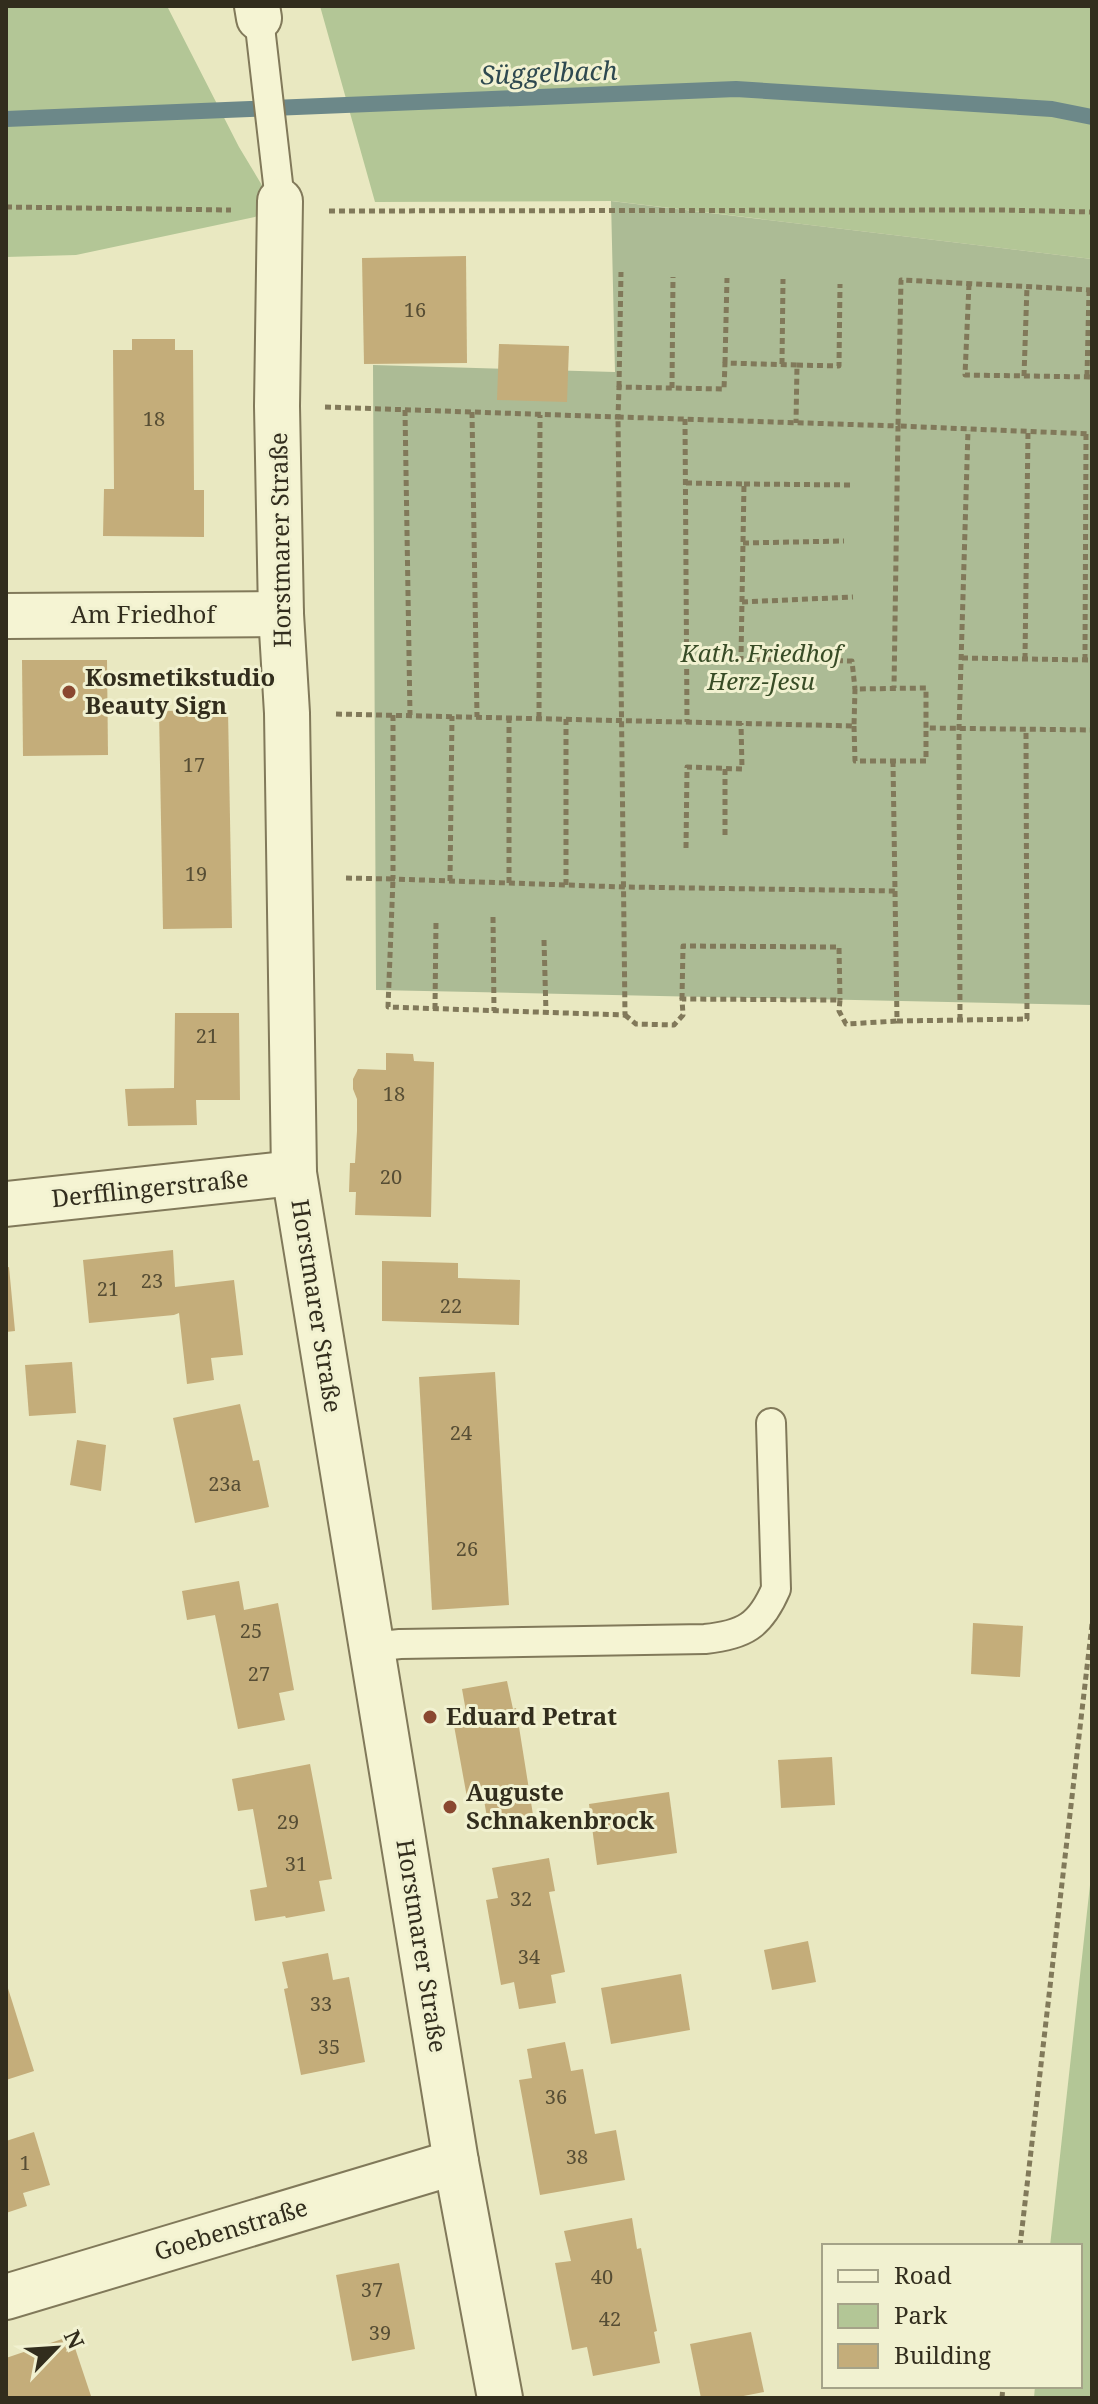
<svg xmlns="http://www.w3.org/2000/svg" width="1098" height="2404" font-family="'Noto Serif',serif">
  <style>
    .green { fill: #b3c696 }
    .cemetery { fill: #acbb95 }
    .lines { fill: none; stroke-linecap: round; stroke-linejoin: round }
    .stream { stroke: #6c8889; stroke-width: 16 }
    .building { fill: #c4ad7a }
    .service-casing { stroke: #81795a; stroke-width: 32 }
    .minor-casing { stroke: #81795a; stroke-width: 48 }
    .path { stroke: #81795a; stroke-width: 5; stroke-dasharray: 6 4; stroke-linecap: butt }
    .service { stroke: #f5f4d3; stroke-width: 28 }
    .minor { stroke: #f5f4d3; stroke-width: 44 }
    .poi-dot { fill: #8a4830; stroke: #f1f1d0; stroke-width: 3 }
    .labels { text-anchor: middle; stroke-width: 6; stroke-linejoin: round; paint-order: stroke }
    .number-label { font-size: 20px; fill: #564d34 }
    .street-label { font-size: 24px; fill: #322d1d; stroke: #f1f1d0 }
    .park-label { font-size: 24px; font-style: italic; fill: #384c26; stroke: #f1f1d0 }
    .poi-label { font-size: 24px; font-weight: bold; fill: #322d1d; stroke: #f1f1d0; text-anchor: start }
    .water-label { font-size: 26px; font-style: italic; fill: #2e4950; stroke: #f1f1d0 }
  </style>
  <rect width="100%" height="100%" fill="#e9e8c1"/>
  <g class="green">
    <polygon points="6,6 167,6 239,147 278,212 76,255 6,257"/>
    <polygon points="320,6 1092,6 1092,259 612,201 375,202"/>
    <polygon points="1092,1867 1092,2398 1034,2398 1035,2386 1080,2386 1080,2246 1050,2246"/>
  </g>
  <polygon class="cemetery" points="611,201 1092,259 1092,1005 376,990 373,365 615,372"/>
  <g class="lines">
    <polyline class="stream" points="6,119 736,89 1052,109 1092,117"/>
  </g>
  <g class="building">
    <polygon points="466,256 467,363 364,364 362,258"/>
    <polygon points="132,339 175,339 175,350 193,350 194,490 204,490 204,537 103,536 104,489 114,489 113,350 132,350"/>
    <polygon points="499,344 569,346 567,402 497,400"/>
    <polygon points="22,660 107,660 108,755 23,756"/>
    <polygon points="228,710 232,928 163,929 159,711"/>
    <polygon points="175,1013 239,1013 240,1100 196,1100 197,1125 128,1126 125,1089 174,1088"/>
    <polygon points="386,1053 413,1054 414,1061 434,1062 431,1217 355,1215 356,1192 349,1192 350,1163 355,1163 357,1131 357,1099 353,1089 353,1079 358,1069 386,1070"/>
    <polygon points="173,1250 175,1287 234,1280 243,1355 211,1358 214,1380 187,1384 179,1313 174,1315 89,1323 83,1260"/>
    <polygon points="382,1261 458,1263 458,1278 520,1280 519,1325 382,1321"/>
    <polygon points="9,1267 15,1331 6,1332 6,1268"/>
    <polygon points="72,1362 76,1413 29,1416 25,1365"/>
    <polygon points="495,1372 509,1605 432,1610 419,1377"/>
    <polygon points="240,1404 253,1461 259,1460 269,1507 195,1523 173,1418"/>
    <polygon points="77,1440 106,1445 101,1491 70,1485"/>
    <polygon points="239,1581 244,1610 278,1603 294,1690 279,1693 285,1720 238,1729 215,1615 187,1620 182,1591"/>
    <polygon points="973,1623 1023,1626 1020,1677 971,1674"/>
    <polygon points="507,1681 513,1709 516,1708 534,1821 489,1829 484,1800 468,1803 453,1720 467,1717 462,1689"/>
    <polygon points="832,1757 835,1805 781,1808 778,1760"/>
    <polygon points="310,1764 332,1879 319,1881 325,1911 286,1918 285,1916 255,1921 250,1890 267,1887 253,1809 238,1811 232,1779"/>
    <polygon points="669,1792 677,1853 597,1865 589,1804"/>
    <polygon points="549,1858 555,1891 549,1892 565,1972 551,1975 556,2003 519,2009 514,1982 501,1985 486,1900 498,1898 492,1868"/>
    <polygon points="808,1941 816,1982 772,1990 764,1950"/>
    <polygon points="328,1953 333,1980 349,1977 365,2062 301,2075 284,1989 288,1988 282,1962"/>
    <polygon points="681,1974 690,2030 611,2044 601,1988"/>
    <polygon points="6,1982 34,2071 6,2080"/>
    <polygon points="565,2042 571,2071 583,2069 595,2134 616,2130 625,2180 540,2195 519,2080 532,2078 527,2049"/>
    <polygon points="34,2132 50,2185 23,2193 27,2206 6,2213 6,2141"/>
    <polygon points="632,2218 637,2249 641,2248 649,2291 657,2331 654,2332 660,2363 593,2376 587,2347 572,2350 555,2263 571,2261 564,2231"/>
    <polygon points="399,2263 415,2349 352,2361 336,2275"/>
    <polygon points="751,2332 764,2392 733,2398 701,2398 690,2344"/>
    <polygon points="71,2336 91,2396 86,2398 6,2398 6,2358"/>
  </g>
  <g class="lines">
    <g class="service-casing">
      <g id="service">
        <polyline points="259,18 280,201"/>
        <path d="M372 1647 400 1644 705 1639C744 1635 760 1626 776 1589L771 1423"/>
      </g>
    </g>
    <g class="minor-casing">
      <g id="minor">
        <polyline points="257,6 259,18"/>
        <polyline points="280,201 277,406 281,614 287,713 294,1173 456,2162 500,2398"/>
        <polyline points="6,616 281,614"/>
        <polyline points="6,1204 294,1173"/>
        <polyline points="6,2297 456,2162"/>
      </g>
    </g>
    <g class="path">
      <polyline points="6,207 231,210"/>
      <polyline points="329,211 1000,210 1092,212"/>
      <polyline points="969,284 965,375 1092,377"/>
      <polyline points="1092,290 901,280 898,426 1092,434"/>
      <polyline points="725,363 727,278"/>
      <polyline points="782,364 783,279"/>
      <polyline points="797,365 839,366 840,284"/>
      <polyline points="1024,376 1027,286"/>
      <polyline points="1087,376 1089,290"/>
      <polyline points="619,387 621,272"/>
      <polyline points="672,388 673,277"/>
      <polyline points="325,407 618,417 619,387 724,389 725,363 797,365 796,423"/>
      <polyline points="405,410 410,715"/>
      <polyline points="472,412 477,717"/>
      <polyline points="685,419 687,722"/>
      <polyline points="686,483 744,484 741,659"/>
      <polyline points="744,484 854,485"/>
      <polyline points="743,543 844,541"/>
      <polyline points="742,602 853,597"/>
      <polyline points="687,658 852,661 855,689"/>
      <polyline points="962,658 1092,660"/>
      <polyline points="1025,659 1028,432"/>
      <polyline points="1085,660 1086,434"/>
      <polyline points="336,714 854,726 855,689 926,688 926,728 1092,730"/>
      <polyline points="393,715 393,879 624,887 896,891"/>
      <polyline points="509,717 509,883"/>
      <polyline points="539,718 540,415"/>
      <polyline points="854,726 855,761 926,761 926,728"/>
      <polyline points="893,761 897,1021 1027,1019 1026,730"/>
      <polyline points="725,835 725,769"/>
      <polyline points="686,848 687,767 742,769 741,723"/>
      <polyline points="346,878 393,879 388,1007 625,1015 618,417 898,426 894,688"/>
      <polyline points="450,881 452,716"/>
      <polyline points="566,885 566,719"/>
      <polyline points="493,917 494,1011"/>
      <polyline points="544,940 546,1013"/>
      <polyline points="682,999 683,946 839,947 840,1000"/>
      <polyline points="435,1009 436,921"/>
      <polyline points="625,1015 636,1024 674,1025 683,1015 682,999 840,1000 839,1011 846,1024 897,1021"/>
      <polyline points="960,1020 959,729 968,430"/>
      <polyline points="1020,2246 1092,1624"/>
      <polyline points="1002,2398 1003,2386"/>
    </g>
    <use href="#service" class="service"/>
    <use href="#minor" class="minor"/>
  </g>
  <g class="poi-dot">
    <circle cx="69" cy="692" r="8"/>
    <circle cx="430" cy="1717" r="8"/>
    <circle cx="450" cy="1807" r="8"/>
  </g>
  <g class="labels">
    <g class="number-label">
      <text x="415" y="317">16</text>
      <text x="154" y="426">18</text>
      <text x="194" y="772">17</text>
      <text x="196" y="881">19</text>
      <text x="207" y="1043">21</text>
      <text x="394" y="1101">18</text>
      <text x="391" y="1184">20</text>
      <text x="152" y="1288">23</text>
      <text x="108" y="1296">21</text>
      <text x="451" y="1313">22</text>
      <text x="461" y="1440">24</text>
      <text x="225" y="1491">23a</text>
      <text x="467" y="1556">26</text>
      <text x="251" y="1638">25</text>
      <text x="259" y="1681">27</text>
      <text x="288" y="1829">29</text>
      <text x="296" y="1871">31</text>
      <text x="521" y="1906">32</text>
      <text x="529" y="1964">34</text>
      <text x="321" y="2011">33</text>
      <text x="329" y="2054">35</text>
      <text x="556" y="2104">36</text>
      <text x="577" y="2164">38</text>
      <text x="25" y="2170">1</text>
      <text x="602" y="2284">40</text>
      <text x="372" y="2297">37</text>
      <text x="610" y="2326">42</text>
      <text x="380" y="2340">39</text>
    </g>
    <g class="street-label">
      <text transform="translate(281 540) rotate(-91)" y="8">Horstmarer Straße</text>
      <text x="143" y="623">Am Friedhof</text>
      <text transform="translate(150 1189) rotate(-6)" y="8">Derfflingerstraße</text>
      <text transform="translate(316 1306) rotate(81)" y="8">Horstmarer Straße</text>
      <text transform="translate(421 1946) rotate(81)" y="8">Horstmarer Straße</text>
      <text transform="translate(231 2230) rotate(-17)" y="8">Goebenstraße</text>
    </g>
    <g class="park-label">
      <text x="761" y="662">Kath. Friedhof<tspan x="761" dy="28">Herz-Jesu</tspan></text>
    </g>
    <g class="poi-label">
      <text x="85" y="686">Kosmetikstudio<tspan x="85" dy="28">Beauty Sign</tspan></text>
      <text x="446" y="1725">Eduard Petrat</text>
      <text x="466" y="1801">Auguste<tspan x="466" dy="28">Schnakenbrock</tspan></text>
    </g>
    <g class="water-label">
      <text transform="translate(549 73) rotate(-2)" y="9">Süggelbach</text>
    </g>
  </g>
  <rect width="1098" height="2404" fill="none" stroke="#322d1d" stroke-width="16"/>
  <rect x="822" y="2244" width="260" height="144" fill="#f1f1d0" stroke="#a5a388" stroke-width="2"/>
  <rect x="838" y="2270" width="40" height="12" fill="#f5f4d3" stroke="#a5a388" stroke-width="2"/>
  <text x="894" y="2284" font-size="24" fill="#322d1d">Road</text>
  <rect x="838" y="2304" width="40" height="24" fill="#b3c696" stroke="#a5a388" stroke-width="2"/>
  <text x="894" y="2324" font-size="24" fill="#322d1d">Park</text>
  <rect x="838" y="2344" width="40" height="24" fill="#c4ad7a" stroke="#a5a388" stroke-width="2"/>
  <text x="894" y="2364" font-size="24" fill="#322d1d">Building</text>
  <g transform="translate(56 2348) rotate(65)" stroke="#f1f1d0" stroke-width="6" paint-order="stroke">
  <path d="M0-6L14 30L0 20L-14 30Z" fill="#322d1d"/>
  <text y="-12" font-size="22" font-weight="bold" text-anchor="middle" fill="#322d1d">N</text>
  </g>
</svg>
